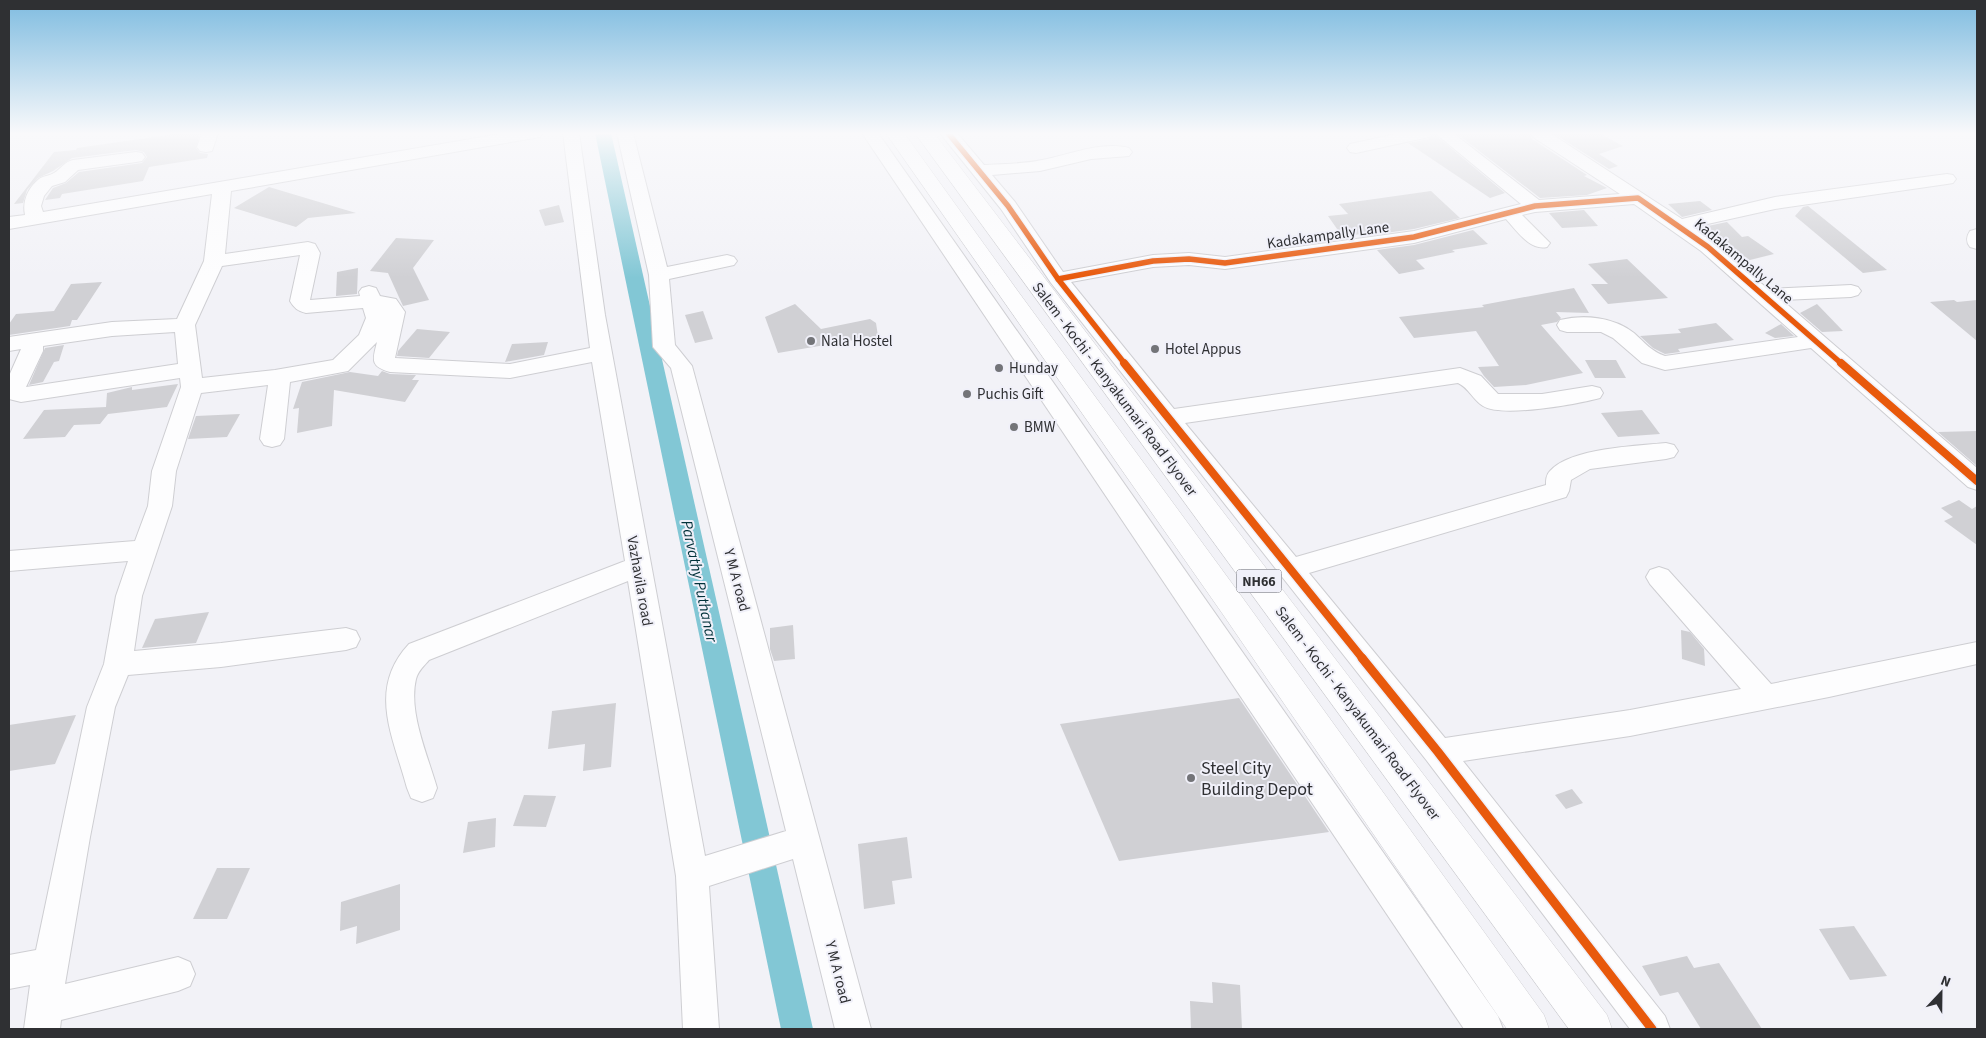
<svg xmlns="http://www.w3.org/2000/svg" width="1986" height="1038" font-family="'Source Sans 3',sans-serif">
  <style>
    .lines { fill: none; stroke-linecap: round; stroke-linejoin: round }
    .canal { fill: #82c7d5; fill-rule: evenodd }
    .building { fill: #d0d0d4 }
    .minor-casing { stroke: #ceced2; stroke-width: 2 }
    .highway-casing { stroke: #ceced2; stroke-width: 1 }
    .minor { fill: #fdfdfe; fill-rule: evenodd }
    .highway { fill: #fdfdfe; fill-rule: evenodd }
    .cycleway-far2-casing { stroke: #f0f0f9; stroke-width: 8 }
    .cycleway-far1-casing { stroke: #f0f0f9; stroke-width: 11 }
    .cycleway-casing { stroke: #f0f0f9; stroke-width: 12 }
    .cycleway-far2 { stroke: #e8590c; stroke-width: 5.5 }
    .cycleway-far1 { stroke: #e8590c; stroke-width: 8 }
    .cycleway { stroke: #e8590c; stroke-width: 9 }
    .poi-dot { fill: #737478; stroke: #f0f0f9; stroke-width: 2 }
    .labels { text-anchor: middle; stroke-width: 4; stroke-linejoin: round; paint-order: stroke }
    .shield { fill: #f0f0f9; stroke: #696a6e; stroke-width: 1 }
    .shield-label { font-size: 14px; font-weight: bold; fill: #2f3033 }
    .street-label { font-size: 15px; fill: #2f3033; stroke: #f0f0f9 }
    .poi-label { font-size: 15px; fill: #2f3033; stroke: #f0f0f9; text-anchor: start }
    .water-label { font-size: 16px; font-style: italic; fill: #02323a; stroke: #f0f0f9 }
    .near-poi-label { font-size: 18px; fill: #2f3033; stroke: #f0f0f9; text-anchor: start }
  </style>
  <rect width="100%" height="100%" fill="#f2f2f7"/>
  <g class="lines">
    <polygon class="canal" points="595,133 611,133 813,1029 781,1029"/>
  </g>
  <g class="building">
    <polygon points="182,133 200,133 196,148 200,153 208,154 207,158 149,167 143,181 62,194 60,198 45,200 53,188 66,183 79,172 142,163 147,157 144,152 136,150 72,158 53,171 38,178 27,190 23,203 14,204 54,152 76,150 77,148"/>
    <polygon points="1433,133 1434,134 1505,193 1490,198 1408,143 1429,139"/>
    <polygon points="1456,133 1529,133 1532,139 1587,175 1584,176 1607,188 1587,195 1540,198"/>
    <polygon points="1553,133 1599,133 1623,146 1599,154 1618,166 1609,169"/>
    <polygon points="269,187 356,213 308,218 296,227 234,208"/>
    <polygon points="1431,191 1460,218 1414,229 1364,236 1362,234 1342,236 1328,216 1348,214 1339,204"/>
    <polygon points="1700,201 1712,210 1682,217 1668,204"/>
    <polygon points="559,205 564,222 545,226 539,210"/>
    <polygon points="1808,206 1887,270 1863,273 1795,216 1803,207"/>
    <polygon points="1584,210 1598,226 1562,228 1549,213"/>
    <polygon points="1727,222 1742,237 1748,236 1774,254 1742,262 1698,228"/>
    <polygon points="1473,230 1488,244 1452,250 1455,252 1416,260 1425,269 1399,274 1377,250 1414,245"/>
    <polygon points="396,238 434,240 413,268 429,300 403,306 388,273 370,271"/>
    <polygon points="1627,259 1668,298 1608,304 1591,284 1608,284 1588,264"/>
    <polygon points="358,268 357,294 336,296 337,272"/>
    <polygon points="102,282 77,320 72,320 70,326 9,335 9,324 16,314 54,311 71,284"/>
    <polygon points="1574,288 1589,313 1556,312 1561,318 1557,322 1541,325 1583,373 1526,385 1494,387 1484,376 1478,367 1499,366 1476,331 1414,338 1399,317 1484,307 1482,305"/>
    <polygon points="1954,300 1957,302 1977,300 1977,341 1930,302"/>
    <polygon points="795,304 821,329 870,319 876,323 878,336 778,353 765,317"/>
    <polygon points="1817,304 1843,331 1822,332 1800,313"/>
    <polygon points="703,311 713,339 695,343 685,315"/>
    <polygon points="1716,323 1734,340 1678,349 1680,352 1665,354 1653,348 1640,336 1681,333 1678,329"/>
    <polygon points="1781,324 1794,336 1775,338 1765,333"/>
    <polygon points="417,329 450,332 429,358 397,356 398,351"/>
    <polygon points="548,342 544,355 505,362 512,344"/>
    <polygon points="64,345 59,361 54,362 43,382 29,385 45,348"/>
    <polygon points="1585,360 1616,360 1626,378 1595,378"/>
    <polygon points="382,371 390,374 416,375 412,380 419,380 405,402 334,390 332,426 297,433 299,408 293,409 302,382 350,372 378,376"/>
    <polygon points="178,384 167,407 108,414 100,424 74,425 65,437 23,439 44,410 106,407 107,393 132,387 132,390"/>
    <polygon points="1642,410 1660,434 1618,437 1601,413"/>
    <polygon points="240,414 227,437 188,439 196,416"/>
    <polygon points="1977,431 1977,466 1938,432"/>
    <polygon points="1959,500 1972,509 1977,506 1977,545 1944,521 1953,517 1941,508"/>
    <polygon points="209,612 196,643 142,648 155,619"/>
    <polygon points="793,625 795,659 774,661 770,649 770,628"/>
    <polygon points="1681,630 1690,632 1704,649 1705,666 1682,659"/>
    <polygon points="1239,698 1329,832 1119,861 1060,724"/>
    <polygon points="616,703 611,767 583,771 585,744 548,749 552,711"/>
    <polygon points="76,715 55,764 9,771 9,725"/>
    <polygon points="1572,789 1583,803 1566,809 1555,795"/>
    <polygon points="524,795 556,796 546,827 513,826"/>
    <polygon points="496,818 495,847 463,853 468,822"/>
    <polygon points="907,837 912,878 892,881 895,904 864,909 858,844"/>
    <polygon points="217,868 250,868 227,919 193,919"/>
    <polygon points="400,884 400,930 356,944 357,926 340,931 341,902"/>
    <polygon points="1854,926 1887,976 1850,980 1819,929"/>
    <polygon points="1687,956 1694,968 1719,963 1762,1029 1701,1029 1678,992 1660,996 1642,966"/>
    <polygon points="1212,982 1240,985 1242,1029 1191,1029 1190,1001 1213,1003"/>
  </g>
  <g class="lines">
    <g class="minor-casing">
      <g id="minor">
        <polygon points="202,133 218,133 212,151 206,152 200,151 197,147"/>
        <path d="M506 133H542L540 137 534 138 231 191 225 254 308 242 315 244 320 253 310 300 360 296 359 292 362 288 369 286 376 288 380 296 396 299 405 312 395 358 510 364 590 348 563 133H579L605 315 705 856 786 831 671 368 653 347 649 275 617 133H633L667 267 727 255 734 257 737 261 734 265 669 279 675 345 692 366 871 1029H835L793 859 709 886 719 1029H683L676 876 628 581 429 660C424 666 418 671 416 679 408 712 428 756 437 788L433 798 422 802 411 798 407 788C393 736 367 689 409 644L625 561 592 362 510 378 390 372C369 366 373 359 377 342L348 371 290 382 284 439 280 445 272 447 264 445 260 439 268 385 201 393 176 471 172 506 142 596 134 651 221 643 346 628 356 631 360 639 356 647 346 650 221 667 128 675 115 707 90 837 65 984 178 957 190 962 195 974 190 986 178 991 61 1020 60 1029H24L30 985 9 989V955L36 950 87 707 104 664 116 596 128 561 9 571V551L135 541 148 506 152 471 181 387 180 378 21 402 9 399V376L21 349 9 351V337L112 322 177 319 204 261 212 194 9 229V217L25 215C22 201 28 188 39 179 43 176 49 176 54 173 61 169 64 162 73 160L136 152 142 153 145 157 142 161 136 162 78 170 65 182 52 186 44 196 41 206 43 212ZM300 255 290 301C294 308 298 311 306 313L363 308 366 318 359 335 333 360 275 370 202 378 195 325 222 266ZM175 332 178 364 26 387 43 351V346L112 336Z"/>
        <polygon points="862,133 878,133 1498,1016 1503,1029 1464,1029"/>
        <path d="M940 133H957L984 165C1003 164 1023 164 1042 160 1069 155 1101 141 1129 148L1132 152 1129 156 1091 159 1040 171 992 175 1015 202 1063 272 1153 255 1189 253 1225 257 1414 231 1521 204 1435 133H1453L1539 200 1620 194 1533 137 1531 133H1550L1682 219 1775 197 1947 174 1953 175 1956 179 1953 183 1947 184 1775 209 1694 227 1768 289 1851 285 1858 287 1861 291 1858 295 1851 297 1782 300 1977 468V490L1968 487 1811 348 1665 370 1642 363 1613 338 1601 332H1567L1560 330 1557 325 1560 320C1584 314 1614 317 1634 333 1644 342 1652 352 1665 356L1798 337 1701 251 1634 204 1535 212 1522 215 1550 243 1547 247C1530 251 1517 231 1506 219L1414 243 1225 269 1189 265 1153 267 1071 282 1174 409 1460 368 1481 376 1498 394H1542L1592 386 1600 388 1603 393 1600 398C1578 404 1502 418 1483 406 1473 400 1469 388 1458 383L1185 423 1296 557 1546 485C1546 480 1546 475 1550 471 1570 448 1637 446 1666 443L1674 445 1678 451 1674 457 1666 459 1590 469 1571 480 1569 491 1566 497 1309 573 1445 738 1630 710 1741 689 1650 584 1646 577 1650 570 1659 567 1668 570 1771 684 1977 642V664L1829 697 1630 736 1463 761 1665 1016 1670 1029H1630L1427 761 1051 283 1001 209Z"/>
        <polygon points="1401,133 1431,133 1429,137 1356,153 1350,152 1347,148 1350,144"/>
        <path d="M1977 229V249L1970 247C1966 242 1966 237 1970 231Z"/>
      </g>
    </g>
    <g class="highway-casing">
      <g id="highway">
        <polygon points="886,133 904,133 1017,290 1242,597 1544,1015 1549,1029 1507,1029 1222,613"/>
        <polygon points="915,133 934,133 1607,1015 1612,1029 1569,1029"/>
      </g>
    </g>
    <use href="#minor" class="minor"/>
    <use href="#highway" class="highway"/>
    <g class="cycleway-far2-casing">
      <g id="cycleway-far2">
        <polyline points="948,133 1008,206 1058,279 1125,364"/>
        <polyline points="1058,279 1153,261 1189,259 1225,263 1414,237 1535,206 1638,198 1708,247 1842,364"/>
      </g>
    </g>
    <g class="cycleway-far1-casing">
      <g id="cycleway-far1">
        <polyline points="1124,363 1363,659"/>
        <polyline points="1841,363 1977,481"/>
      </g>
    </g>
    <g class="cycleway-casing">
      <polyline id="cycleway" points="1362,658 1438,752 1652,1029"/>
    </g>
    <use href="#cycleway-far2" class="cycleway-far2"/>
    <use href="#cycleway-far1" class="cycleway-far1"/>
    <use href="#cycleway" class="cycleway"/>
  </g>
  <linearGradient id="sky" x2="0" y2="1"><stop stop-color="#7fbce0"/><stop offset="0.48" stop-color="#f9f9fb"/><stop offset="1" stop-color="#f9f9fb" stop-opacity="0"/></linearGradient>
  <rect width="1986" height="278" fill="url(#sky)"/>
  <g class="poi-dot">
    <circle cx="811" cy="341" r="5"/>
    <circle cx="1155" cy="349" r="5"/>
    <circle cx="999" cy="368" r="5"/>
    <circle cx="967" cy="394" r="5"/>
    <circle cx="1014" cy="427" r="5"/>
    <circle cx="1191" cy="778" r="5"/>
  </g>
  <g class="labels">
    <rect class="shield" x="1236.5" y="569.5" width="45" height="23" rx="4"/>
    <g class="shield-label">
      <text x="1259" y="586">NH66</text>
    </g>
    <g class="street-label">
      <text transform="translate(1328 235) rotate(-8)" y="5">Kadakampally Lane</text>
      <text transform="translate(1744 261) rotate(40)" y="5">Kadakampally Lane</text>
      <text transform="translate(1115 389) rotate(53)" y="5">Salem - Kochi - Kanyakumari Road Flyover</text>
      <text transform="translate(737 580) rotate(75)" y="5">Y M A road</text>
      <text transform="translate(640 581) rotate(80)" y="5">Vazhavila road</text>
      <text transform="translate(1358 713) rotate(53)" y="5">Salem - Kochi - Kanyakumari Road Flyover</text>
      <text transform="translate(838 972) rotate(76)" y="5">Y M A road</text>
    </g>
    <g class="poi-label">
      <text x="821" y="346">Nala Hostel</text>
      <text x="1165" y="354">Hotel Appus</text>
      <text x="1009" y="373">Hunday</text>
      <text x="977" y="399">Puchis Gift</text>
      <text x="1024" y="432">BMW</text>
    </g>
    <g class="water-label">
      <text transform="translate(700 581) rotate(78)" y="6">Parvathy Puthanar</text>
    </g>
    <g class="near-poi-label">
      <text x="1201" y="774">Steel City<tspan x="1201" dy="21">Building Depot</tspan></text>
    </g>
  </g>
  <rect width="1986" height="1038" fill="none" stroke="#2f3033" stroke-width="20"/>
  <g transform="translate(1941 993) rotate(22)" stroke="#f0f0f9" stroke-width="4" paint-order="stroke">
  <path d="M0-4L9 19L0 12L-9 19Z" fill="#2f3033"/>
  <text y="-8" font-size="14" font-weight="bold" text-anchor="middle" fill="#2f3033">N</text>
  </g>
</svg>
